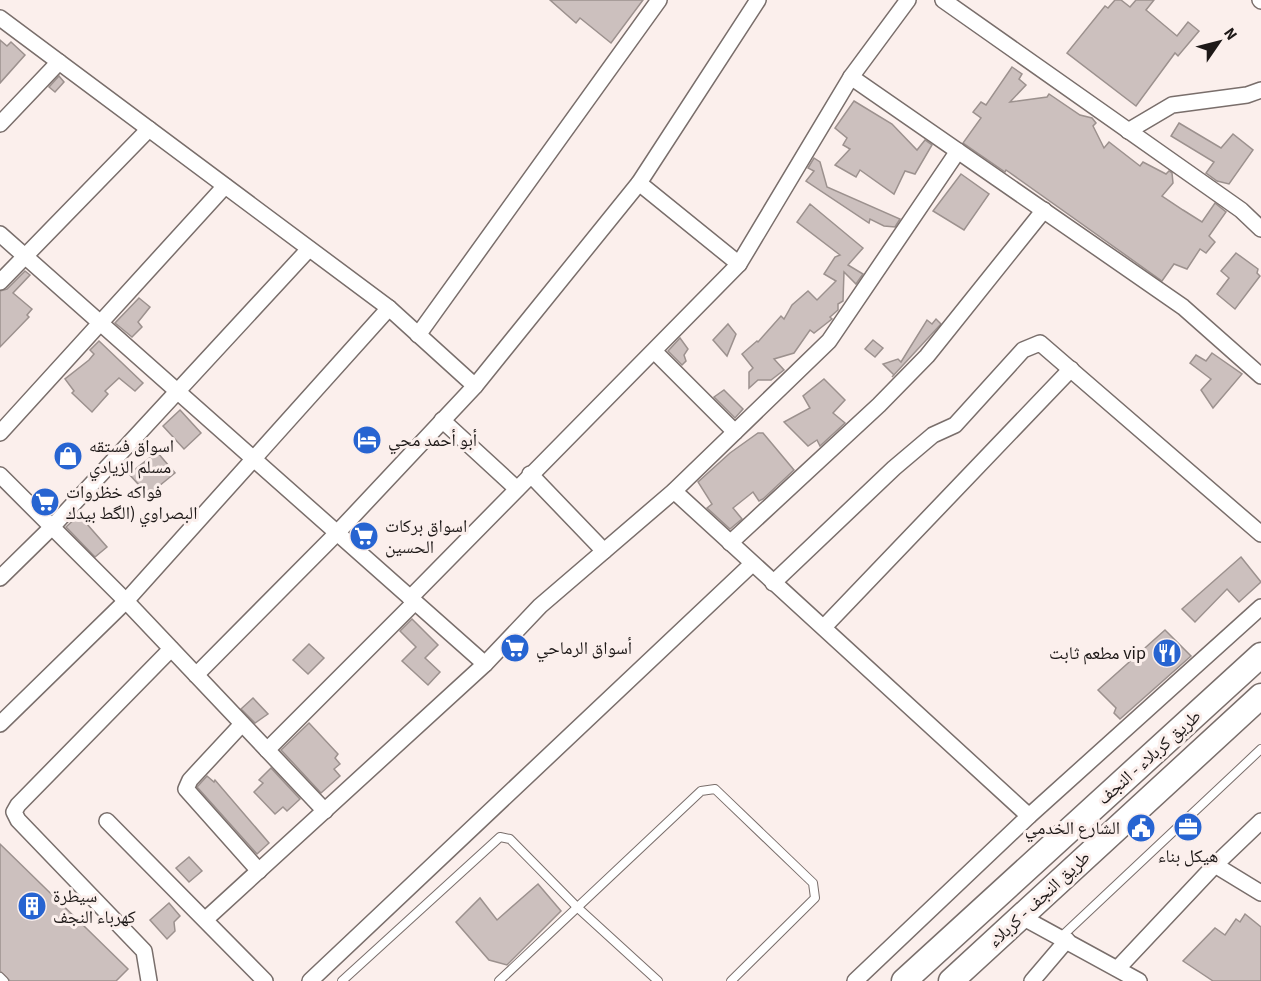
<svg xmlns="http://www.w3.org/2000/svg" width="1261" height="981" font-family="'Source Sans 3','Noto Naskh Arabic',sans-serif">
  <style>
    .building { fill: #ccc0be; stroke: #9c918e; stroke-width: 1.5 }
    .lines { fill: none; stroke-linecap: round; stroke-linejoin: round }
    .service-casing { stroke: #796e6b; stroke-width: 10 }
    .minor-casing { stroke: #796e6b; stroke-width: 18 }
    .trunk-casing { stroke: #796e6b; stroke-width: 27 }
    .service { stroke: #fff; stroke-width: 8 }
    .minor { stroke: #fff; stroke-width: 15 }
    .trunk { stroke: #fff; stroke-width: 24 }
    .labels { text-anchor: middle; stroke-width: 6; stroke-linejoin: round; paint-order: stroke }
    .poi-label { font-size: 18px; fill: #1d1817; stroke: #fbefec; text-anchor: start }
    .street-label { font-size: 18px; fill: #1d1817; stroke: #fbefec }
  </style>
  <rect width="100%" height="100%" fill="#fbefec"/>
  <g class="building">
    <polygon points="550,0 643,0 611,43 580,18 576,23"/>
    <polygon points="1115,0 1121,0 1130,7 1136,0 1154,0 1146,10 1177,36 1188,22 1199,31 1178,56 1175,53 1136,106 1067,53 1105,6 1108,8"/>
    <polygon points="0,40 7,46 11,42 25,55 0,83"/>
    <polygon points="1012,67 1022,74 1019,79 1026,85 1010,102 1047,97 1049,94 1080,115 1092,118 1096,123 1093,126 1104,148 1109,142 1140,166 1143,162 1166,174 1169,171 1172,173 1173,183 1162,196 1183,210 1202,222 1215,203 1226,212 1209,236 1215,242 1206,253 1200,249 1187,269 1174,264 1162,281 1006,170 1005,172 963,143 981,118 973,112 981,102 986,105"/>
    <polygon points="59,76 64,82 55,92 49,87"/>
    <polygon points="854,101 892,124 917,150 925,140 932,145 915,174 905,171 894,194 860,170 856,177 835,165 850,149 843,145 847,138 835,128"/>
    <polygon points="1179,123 1221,148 1233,134 1253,150 1229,184 1217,181 1206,173 1214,162 1171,136"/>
    <polygon points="814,158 820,162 827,187 900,219 895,227 884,226 870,219 869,223 806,181 814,171 808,168"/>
    <polygon points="961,174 989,194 964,230 933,211"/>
    <polygon points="810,204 863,248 848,265 863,274 856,284 844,272 843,301 838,304 838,310 830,317 832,319 814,333 810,330 794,353 774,359 784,370 771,380 758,380 749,388 749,372 753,368 742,354 757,341 758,342 781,316 784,319 792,305 808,291 817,300 836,281 824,274 835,257 840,255 797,222"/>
    <polygon points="1236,253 1258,269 1257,273 1260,276 1235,309 1217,294 1229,278 1221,271"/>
    <polygon points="25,271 30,275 13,293 32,309 27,315 29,317 0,347 0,291 7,289"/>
    <polygon points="139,298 150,307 138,322 142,327 132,337 115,323"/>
    <polygon points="936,319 941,324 892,377 894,375 883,364 898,359 901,362 927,320 932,324"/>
    <polygon points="728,324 736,334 727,356 713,340"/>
    <polygon points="680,338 688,349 684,355 686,361 682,365 668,351"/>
    <polygon points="873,340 883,348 875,357 865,349"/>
    <polygon points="99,341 143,383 135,391 119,378 105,391 108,394 92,412 72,393 74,391 65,379 89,360 94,354 90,350"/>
    <polygon points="1212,353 1242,374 1213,408 1201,390 1211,379 1190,363 1196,355 1206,361"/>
    <polygon points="824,379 845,400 833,413 845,423 820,446 817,440 808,446 784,422 810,408 803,396"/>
    <polygon points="724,390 743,409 735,418 714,397"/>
    <polygon points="180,410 201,433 184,449 163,426"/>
    <polygon points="758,433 763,433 794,470 763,499 759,501 753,492 733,508 742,519 730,529 707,508 712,504 698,482 730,453"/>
    <polygon points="157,452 175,473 148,495 129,474"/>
    <polygon points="79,515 107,547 95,557 66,527"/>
    <polygon points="1241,557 1261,582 1239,602 1227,589 1195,622 1182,609"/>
    <polygon points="412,619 438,645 425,658 440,672 428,685 402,661 416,647 400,631"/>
    <polygon points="1165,630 1191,656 1120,719 1114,713 1116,708 1098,690"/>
    <polygon points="309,644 324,658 308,674 293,660"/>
    <polygon points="253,698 268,714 255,723 241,709"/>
    <polygon points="309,723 338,754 335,758 340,764 334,769 340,776 321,793 281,750"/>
    <polygon points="271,768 300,799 287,811 283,807 275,814 254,792 263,783 259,780"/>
    <polygon points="207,776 214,782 215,780 269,843 257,854 197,787"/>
    <polygon points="0,844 128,969 116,981 10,981 0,971"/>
    <polygon points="189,857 202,871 189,882 176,868"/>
    <polygon points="538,884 561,911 507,965 489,960 456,922 480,898 497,920"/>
    <polygon points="169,903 180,916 174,922 175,931 167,939 150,920"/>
    <polygon points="1245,914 1261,927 1261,981 1213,981 1183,961 1215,928 1225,935 1236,919 1240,922"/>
  </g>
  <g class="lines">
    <g class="service-casing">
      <g id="service">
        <polyline points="1061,937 1261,749"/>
        <polyline points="0,977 4,981"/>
        <polyline points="342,981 500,837 510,839 578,908 658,981"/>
        <polyline points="499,981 701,791 715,789 813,883 815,898 731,981"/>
      </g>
    </g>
    <g class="minor-casing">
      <g id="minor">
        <polyline points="943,0 1241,210 1261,229"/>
        <polyline points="1260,0 1261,1"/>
        <polyline points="0,18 389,308 475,386"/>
        <polyline points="851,77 1183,307 1261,376"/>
        <polyline points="0,124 59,62"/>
        <polyline points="1128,131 1172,105 1247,95 1261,90"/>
        <polyline points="639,183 739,264"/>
        <polyline points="0,234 485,664"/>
        <polyline points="0,282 149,129"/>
        <polyline points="418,335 659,0"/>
        <polyline points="655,352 735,432"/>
        <polyline points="442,420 517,489"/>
        <polyline points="0,433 225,186"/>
        <polyline points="530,474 604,551"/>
        <polyline points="0,475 126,601 325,811"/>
        <polyline points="674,491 1029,816"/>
        <polyline points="730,543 879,405 927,356 1044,210"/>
        <polyline points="0,578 52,527 309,249"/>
        <polyline points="773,583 894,468 933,435 955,425 1023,350 1040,343 1261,534"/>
        <polyline points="410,598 739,264 851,77 908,0"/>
        <polyline points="824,627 1071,369"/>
        <polyline points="196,675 337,533 475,386 639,183 758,0"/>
        <polyline points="0,724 126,601 389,308"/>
        <polyline points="242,724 190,780 186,789 259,871"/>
        <polyline points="267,750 415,602"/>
        <polyline points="107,821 265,981"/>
        <polyline points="1215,865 1261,893"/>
        <polyline points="1020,916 1139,981"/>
        <polyline points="206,919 485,664 540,606 674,491 829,341 958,151"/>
        <polyline points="1118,968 1215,865 1261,821"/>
        <polyline points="149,981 144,951 18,820 14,812 18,805 171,649"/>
        <polyline points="310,981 752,564"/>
        <polyline points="855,981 1029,816 1261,607"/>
        <polyline points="1032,981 1067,940"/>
      </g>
    </g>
    <g class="trunk-casing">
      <g id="trunk">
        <polyline points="904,981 1261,655"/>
        <polyline points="951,981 1261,696"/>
      </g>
    </g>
    <use href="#service" class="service"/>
    <use href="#minor" class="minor"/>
    <use href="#trunk" class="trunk"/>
  </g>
  <defs>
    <g id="hotel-disc" transform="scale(1.5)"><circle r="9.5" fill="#2764d1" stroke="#fbefec"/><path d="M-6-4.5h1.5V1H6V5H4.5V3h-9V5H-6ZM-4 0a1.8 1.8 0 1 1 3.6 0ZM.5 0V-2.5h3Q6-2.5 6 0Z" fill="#fff"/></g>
    <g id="shop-disc" transform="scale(1.5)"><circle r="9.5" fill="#2764d1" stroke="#fbefec"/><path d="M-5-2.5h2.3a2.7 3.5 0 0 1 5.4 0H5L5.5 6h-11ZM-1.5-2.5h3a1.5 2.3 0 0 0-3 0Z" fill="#fff"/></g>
    <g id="supermarket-disc" transform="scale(1.5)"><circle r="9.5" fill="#2764d1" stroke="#fbefec"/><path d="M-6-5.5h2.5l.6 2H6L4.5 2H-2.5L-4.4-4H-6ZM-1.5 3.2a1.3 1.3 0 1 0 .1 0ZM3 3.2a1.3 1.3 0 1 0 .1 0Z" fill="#fff"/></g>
    <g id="restaurant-disc" transform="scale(1.5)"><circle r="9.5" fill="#2764d1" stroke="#fbefec"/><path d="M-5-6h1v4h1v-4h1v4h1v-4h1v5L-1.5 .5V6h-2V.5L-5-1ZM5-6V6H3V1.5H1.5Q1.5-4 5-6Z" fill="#fff"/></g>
    <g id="office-disc" transform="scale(1.5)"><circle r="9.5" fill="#2764d1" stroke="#fbefec"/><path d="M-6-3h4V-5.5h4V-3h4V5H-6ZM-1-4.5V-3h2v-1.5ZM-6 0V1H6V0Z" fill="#fff"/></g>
    <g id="civic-disc" transform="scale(1.5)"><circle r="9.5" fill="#2764d1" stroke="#fbefec"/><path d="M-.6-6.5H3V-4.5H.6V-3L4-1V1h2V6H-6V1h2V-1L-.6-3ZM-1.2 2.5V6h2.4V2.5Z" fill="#fff"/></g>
    <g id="building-disc" transform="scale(1.5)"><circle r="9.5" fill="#2764d1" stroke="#fbefec"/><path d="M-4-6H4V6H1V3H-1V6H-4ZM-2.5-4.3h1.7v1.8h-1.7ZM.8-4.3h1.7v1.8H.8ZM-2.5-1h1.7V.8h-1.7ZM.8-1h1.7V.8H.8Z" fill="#fff"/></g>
  </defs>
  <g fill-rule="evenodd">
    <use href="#hotel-disc" x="367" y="440"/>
    <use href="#shop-disc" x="68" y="456"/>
    <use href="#supermarket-disc" x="45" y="502"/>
    <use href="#supermarket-disc" x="364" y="536"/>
    <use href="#supermarket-disc" x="515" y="648"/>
    <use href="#restaurant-disc" x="1167" y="653"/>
    <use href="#office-disc" x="1188" y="827"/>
    <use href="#civic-disc" x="1141" y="828"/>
    <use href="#building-disc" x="32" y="906"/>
  </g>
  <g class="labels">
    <g class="poi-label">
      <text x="388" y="446">أبو أحمد محي</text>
      <text x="89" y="452">اسواق فستقه<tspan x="89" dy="21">مسلم الزيادي</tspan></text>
      <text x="66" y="498">فواكه خظروات<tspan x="66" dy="21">البصراوي (الگط بيدك</tspan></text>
      <text x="385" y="532">اسواق بركات<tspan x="385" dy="21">الحسين</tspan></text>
      <text x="536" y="654">أسواق الرماحي</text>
      <text x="1146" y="659" text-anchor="end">مطعم ثابت vip</text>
      <text x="1120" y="834" text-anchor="end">الشارع الخدمي</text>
      <text x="1188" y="862" text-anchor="middle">هيكل بناء</text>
      <text x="53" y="902">سيطرة<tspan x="53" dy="21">كهرباء النجف</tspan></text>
    </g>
    <g class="street-label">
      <text transform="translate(1149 757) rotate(-42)" y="6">طريق کربلاء - النجف</text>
      <text transform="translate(1039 899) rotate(-43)" y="6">طريق النجف - کربلاء</text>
    </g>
  </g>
  <g transform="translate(1219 42) rotate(55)" stroke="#fbefec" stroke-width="4.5" paint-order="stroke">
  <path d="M0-4.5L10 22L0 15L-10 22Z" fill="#1d1817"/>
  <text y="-9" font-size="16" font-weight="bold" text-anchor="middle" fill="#1d1817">N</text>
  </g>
</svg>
